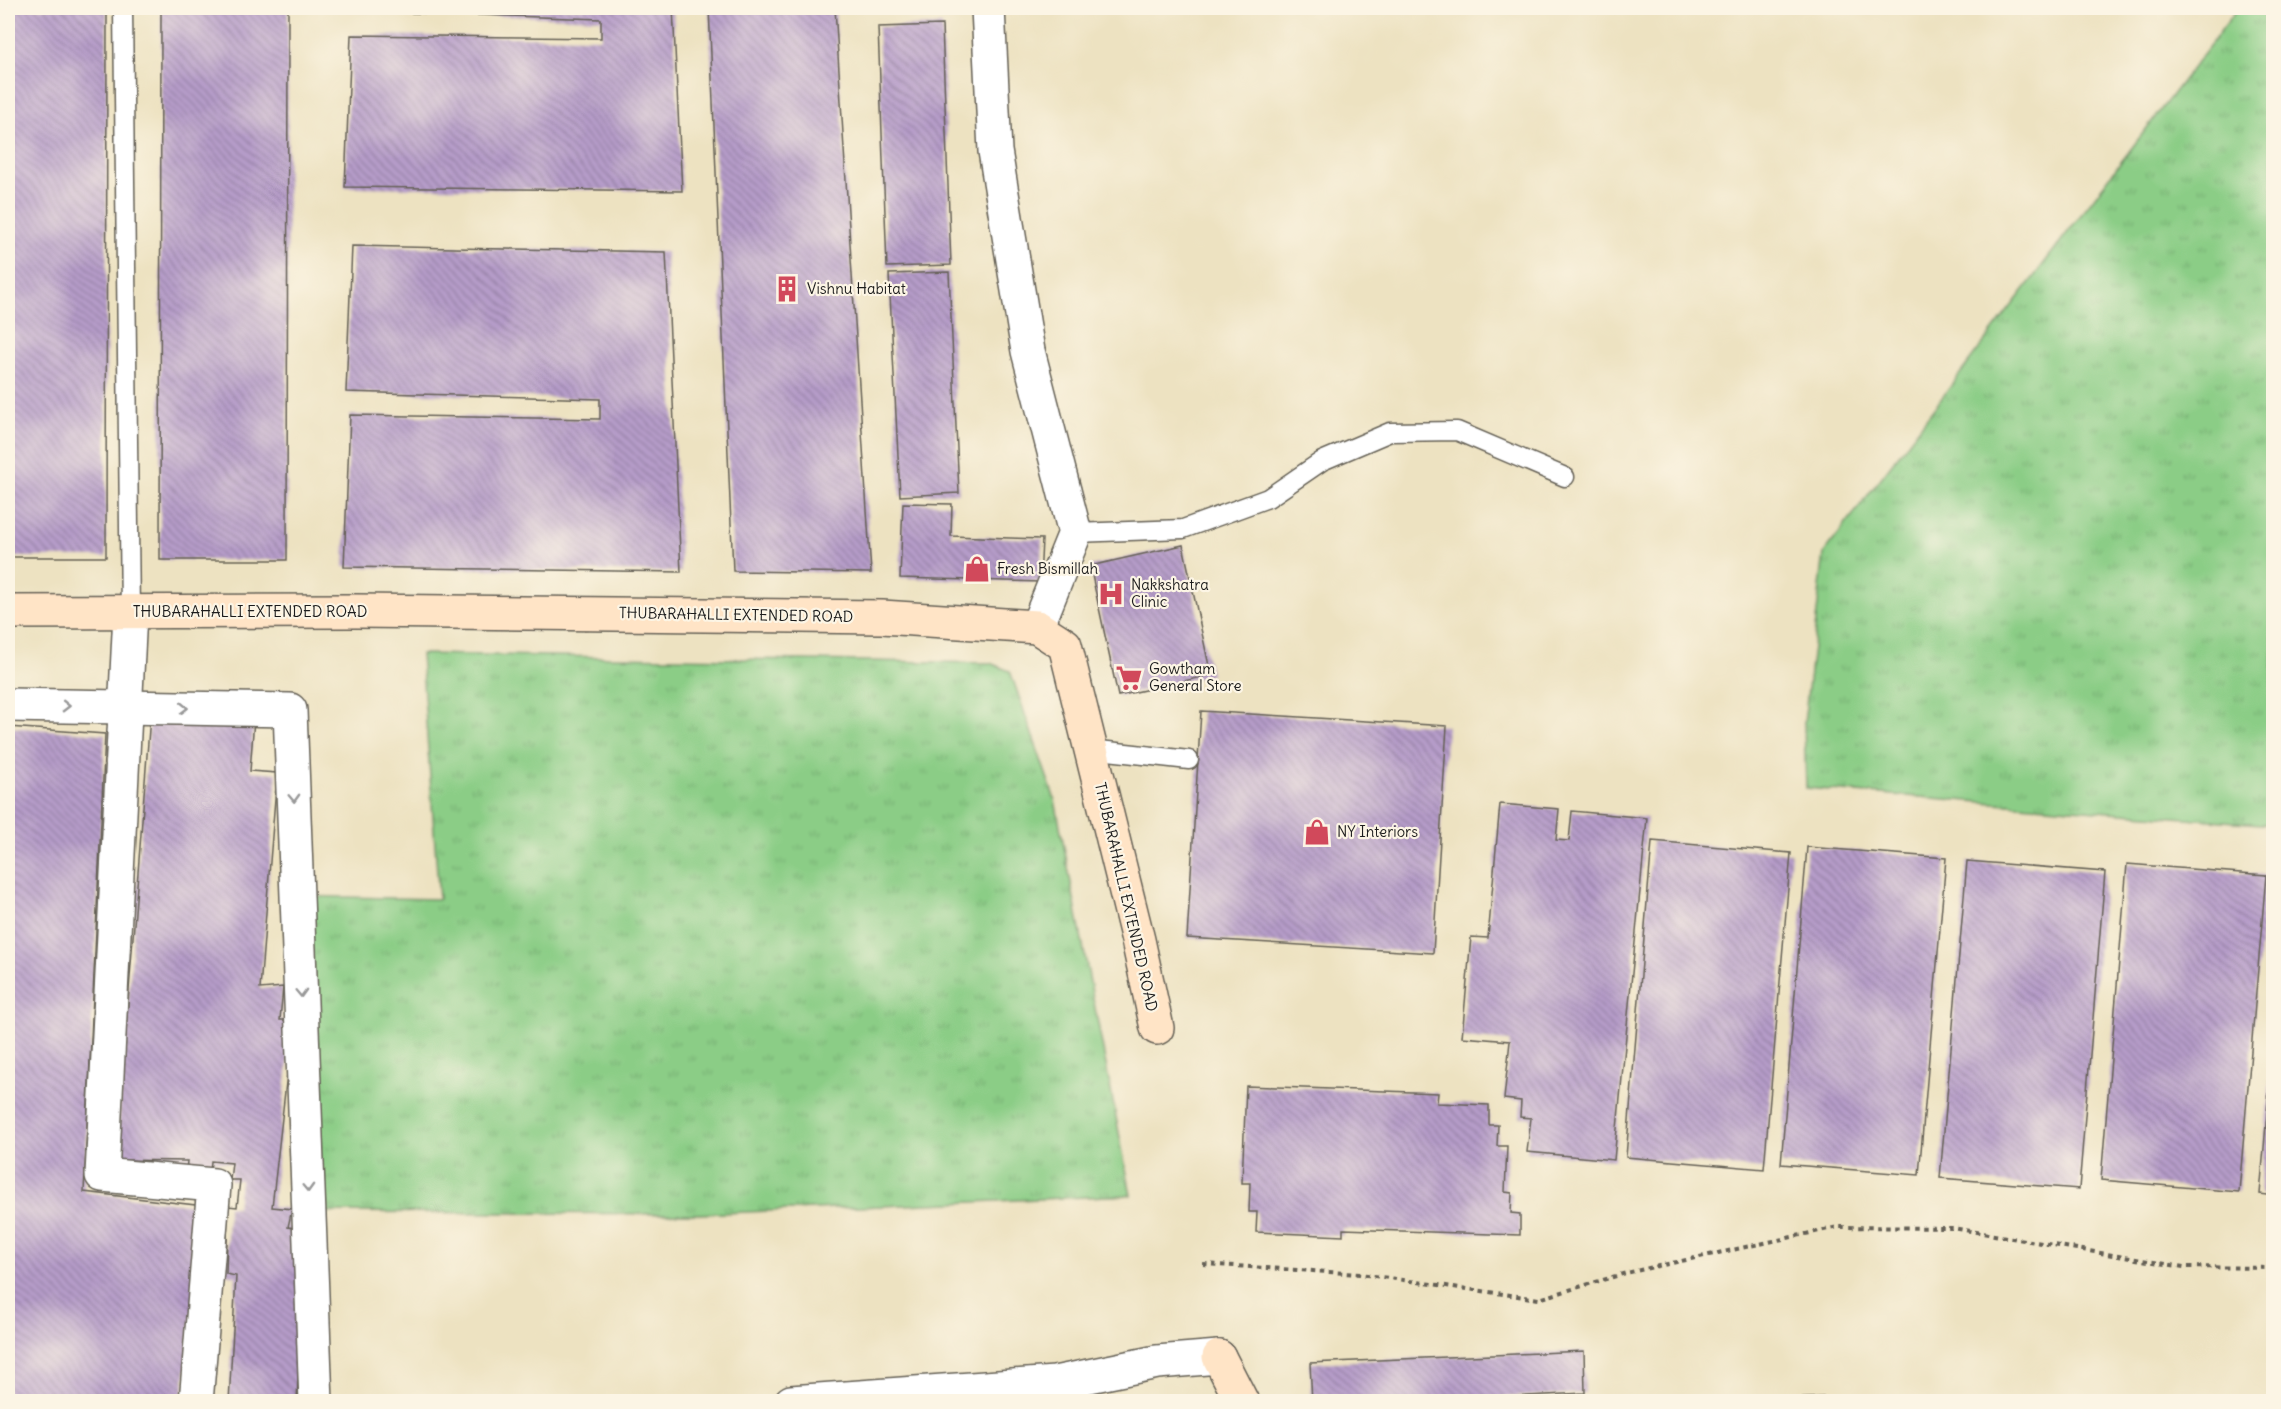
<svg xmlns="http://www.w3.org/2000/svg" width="2281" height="1409" font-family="Delius,sans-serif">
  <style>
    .grass { fill: url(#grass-tufts); stroke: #547451; stroke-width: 1.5 }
    .building { fill: url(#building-back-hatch) }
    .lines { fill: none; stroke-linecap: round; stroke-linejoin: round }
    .lane-casing { stroke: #656156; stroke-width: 21 }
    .street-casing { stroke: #656156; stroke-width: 36 }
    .secondary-casing { stroke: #656156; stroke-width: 36 }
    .path { stroke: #656156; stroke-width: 4; stroke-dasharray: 4.5 4.5; stroke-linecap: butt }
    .lane { stroke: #fff; stroke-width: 18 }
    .street { stroke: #fff; stroke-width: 33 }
    .secondary { stroke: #ffe4c6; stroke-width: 33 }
    .oneway { stroke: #999 }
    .labels { text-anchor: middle; stroke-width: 4.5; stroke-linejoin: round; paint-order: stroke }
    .poi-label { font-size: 15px; fill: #1c1c1c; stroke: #fcf5e5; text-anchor: start }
    .street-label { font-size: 15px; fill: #1c1c1c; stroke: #fcf5e5 }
  </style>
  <defs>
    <pattern id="grass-tufts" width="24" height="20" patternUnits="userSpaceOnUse" patternTransform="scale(1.5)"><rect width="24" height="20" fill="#8bcd86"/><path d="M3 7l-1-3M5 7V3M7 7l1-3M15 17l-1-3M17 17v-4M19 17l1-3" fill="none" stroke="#77af73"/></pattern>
    <pattern id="building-back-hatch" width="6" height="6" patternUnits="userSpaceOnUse" patternTransform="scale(1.5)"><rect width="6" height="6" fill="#b69cc9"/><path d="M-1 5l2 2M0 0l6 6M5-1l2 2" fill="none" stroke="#937ea2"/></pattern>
  </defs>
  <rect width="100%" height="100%" fill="#fcf5e5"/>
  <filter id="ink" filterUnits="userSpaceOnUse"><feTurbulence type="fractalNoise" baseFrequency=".0167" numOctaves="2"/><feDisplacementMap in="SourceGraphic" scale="12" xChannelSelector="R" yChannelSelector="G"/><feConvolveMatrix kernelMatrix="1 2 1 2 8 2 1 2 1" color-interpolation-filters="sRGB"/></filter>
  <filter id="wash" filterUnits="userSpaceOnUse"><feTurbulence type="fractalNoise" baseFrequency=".008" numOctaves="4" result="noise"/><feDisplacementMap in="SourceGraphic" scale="24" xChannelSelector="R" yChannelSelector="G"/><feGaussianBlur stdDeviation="1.35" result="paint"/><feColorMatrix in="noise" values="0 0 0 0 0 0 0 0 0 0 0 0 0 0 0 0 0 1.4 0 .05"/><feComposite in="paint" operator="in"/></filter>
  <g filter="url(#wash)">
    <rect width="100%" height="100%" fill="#ede2c1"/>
    <g class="grass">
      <polygon points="2238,8 2274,8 2273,825 1806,788 1804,723 1824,553"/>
      <polygon points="421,654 990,663 1010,671 1055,800 1131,1195 699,1214 312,1212 293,896 439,899"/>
    </g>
    <g id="blocks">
      <g class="building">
        <polygon points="8,8 107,8 106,557 8,557"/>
        <polygon points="161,8 288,8 287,560 160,560"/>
        <polygon points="347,8 673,8 682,191 345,187 351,35 601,38 601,19 347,11"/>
        <polygon points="709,8 835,8 871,573 733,571"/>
        <polygon points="942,25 951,265 887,267 878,27"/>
        <polygon points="352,246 666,252 681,572 344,567 350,415 600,419 600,399 346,392"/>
        <polygon points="949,272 959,493 900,496 889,274"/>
        <polygon points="903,503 952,504 951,536 1042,539 1040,582 900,578"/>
        <polygon points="1183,545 1211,675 1118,696 1090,566"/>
        <polygon points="1201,711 1447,726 1433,953 1187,938"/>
        <polygon points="150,716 254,719 250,771 277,773 260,989 283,987 280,1020 293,1020 272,1207 292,1209 288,1227 303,1229 297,1402 229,1402 236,1276 226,1274 228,1206 237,1207 240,1180 230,1180 232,1163 211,1161 210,1173 186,1171 187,1161 116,1160"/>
        <polygon points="8,727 105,734 84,1192 204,1206 182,1402 8,1402"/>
        <polygon points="1500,804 1559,809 1556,840 1569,841 1572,811 1647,818 1614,1160 1527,1152 1531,1118 1520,1117 1521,1101 1504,1099 1510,1041 1462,1037 1471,937 1488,938"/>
        <polygon points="1652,841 1791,853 1764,1169 1626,1157"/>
        <polygon points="1807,847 1946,858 1919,1175 1781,1164"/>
        <polygon points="1967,861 2105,872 2079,1189 1940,1178"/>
        <polygon points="2127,864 2266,875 2239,1192 2101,1180"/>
        <polygon points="2272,1055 2274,1055 2274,1196 2260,1194"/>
        <polygon points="1246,1086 1438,1093 1437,1103 1489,1105 1489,1125 1498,1125 1497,1146 1507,1146 1505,1192 1512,1193 1511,1213 1520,1214 1520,1235 1343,1229 1343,1236 1256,1232 1257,1212 1249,1212 1250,1183 1242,1183"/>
        <polygon points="1584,1351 1585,1393 1410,1402 1312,1402 1310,1363"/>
        <polygon points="1823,1397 1825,1402 1776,1402 1776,1400"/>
      </g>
    </g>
  </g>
  <g filter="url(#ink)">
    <use href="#blocks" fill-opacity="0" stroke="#656156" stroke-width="1.5"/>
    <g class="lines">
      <g class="lane-casing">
        <g id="lane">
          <polyline points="123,8 130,613"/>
          <polyline points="1075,533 1183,529 1268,498 1322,461 1390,432 1457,431 1565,477"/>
          <polyline points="1090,749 1189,760"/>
        </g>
      </g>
      <g class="street-casing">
        <g id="street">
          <polyline points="988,8 995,151 1028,351 1075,533 1037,627"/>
          <polyline points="130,613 102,1175 214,1185 196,1402"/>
          <polyline points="8,705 290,710 316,1402"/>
          <polyline points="791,1402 1055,1383 1157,1362 1219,1357"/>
        </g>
      </g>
      <g class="secondary-casing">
        <g id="secondary">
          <polyline points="8,612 356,611 882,617 1037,627 1065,645 1138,940 1157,1028"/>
          <polyline points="1219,1357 1242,1402"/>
        </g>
      </g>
      <polyline class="path" points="1203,1264 1360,1274 1539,1299 1626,1273 1838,1227 1953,1228 2184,1267 2274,1268"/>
      <use href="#lane" class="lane"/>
      <use href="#street" class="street"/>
      <use href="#secondary" class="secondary"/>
    </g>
    <defs><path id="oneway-chevron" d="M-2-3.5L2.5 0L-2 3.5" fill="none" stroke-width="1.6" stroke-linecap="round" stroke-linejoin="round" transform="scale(1.5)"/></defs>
    <g class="oneway">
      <use href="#oneway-chevron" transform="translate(66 706) rotate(1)"/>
      <use href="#oneway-chevron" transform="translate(184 708) rotate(1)"/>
      <use href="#oneway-chevron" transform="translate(294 798) rotate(88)"/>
      <use href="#oneway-chevron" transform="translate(301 993) rotate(88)"/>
      <use href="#oneway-chevron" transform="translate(308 1188) rotate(88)"/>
    </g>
  </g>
  <defs>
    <g id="building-bare" transform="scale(2.07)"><path d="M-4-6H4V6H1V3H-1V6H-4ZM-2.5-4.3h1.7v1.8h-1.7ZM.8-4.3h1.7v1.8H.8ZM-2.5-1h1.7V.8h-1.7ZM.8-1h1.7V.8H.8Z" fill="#d1495b" stroke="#fcf5e5" stroke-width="2.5" paint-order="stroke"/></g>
    <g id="shop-bare" transform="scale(2.07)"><path d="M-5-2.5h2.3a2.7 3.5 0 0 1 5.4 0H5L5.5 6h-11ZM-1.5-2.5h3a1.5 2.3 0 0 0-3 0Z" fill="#d1495b" stroke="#fcf5e5" stroke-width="2.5" paint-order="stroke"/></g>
    <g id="hospital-bare" transform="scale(2.07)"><path d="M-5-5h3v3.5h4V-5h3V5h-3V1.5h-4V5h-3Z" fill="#d1495b" stroke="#fcf5e5" stroke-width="2.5" paint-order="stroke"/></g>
    <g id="supermarket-bare" transform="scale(2.07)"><path d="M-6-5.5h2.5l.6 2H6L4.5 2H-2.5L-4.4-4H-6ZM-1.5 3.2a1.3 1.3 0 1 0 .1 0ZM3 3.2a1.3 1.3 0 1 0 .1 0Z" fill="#d1495b" stroke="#fcf5e5" stroke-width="2.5" paint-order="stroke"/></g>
  </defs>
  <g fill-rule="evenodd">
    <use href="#building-bare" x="787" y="289"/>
    <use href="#shop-bare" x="977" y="569"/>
    <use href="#hospital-bare" x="1111" y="594"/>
    <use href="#supermarket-bare" x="1129" y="678"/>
    <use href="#shop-bare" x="1317" y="832"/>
  </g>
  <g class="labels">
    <g class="poi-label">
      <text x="807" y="294">Vishnu Habitat</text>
      <text x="997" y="574">Fresh Bismillah</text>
      <text x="1131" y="590">Nakkshatra<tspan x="1131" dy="17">Clinic</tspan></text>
      <text x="1149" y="674">Gowtham<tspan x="1149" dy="17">General Store</tspan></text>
      <text x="1337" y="837">NY Interiors</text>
    </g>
    <g class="street-label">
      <text x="250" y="617">THUBARAHALLI EXTENDED ROAD</text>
      <text transform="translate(736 615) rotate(1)" y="5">THUBARAHALLI EXTENDED ROAD</text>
      <text transform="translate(1126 897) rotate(77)" y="5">THUBARAHALLI EXTENDED ROAD</text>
    </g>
  </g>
  <rect width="2281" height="1409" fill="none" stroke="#fcf5e5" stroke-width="30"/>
</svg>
